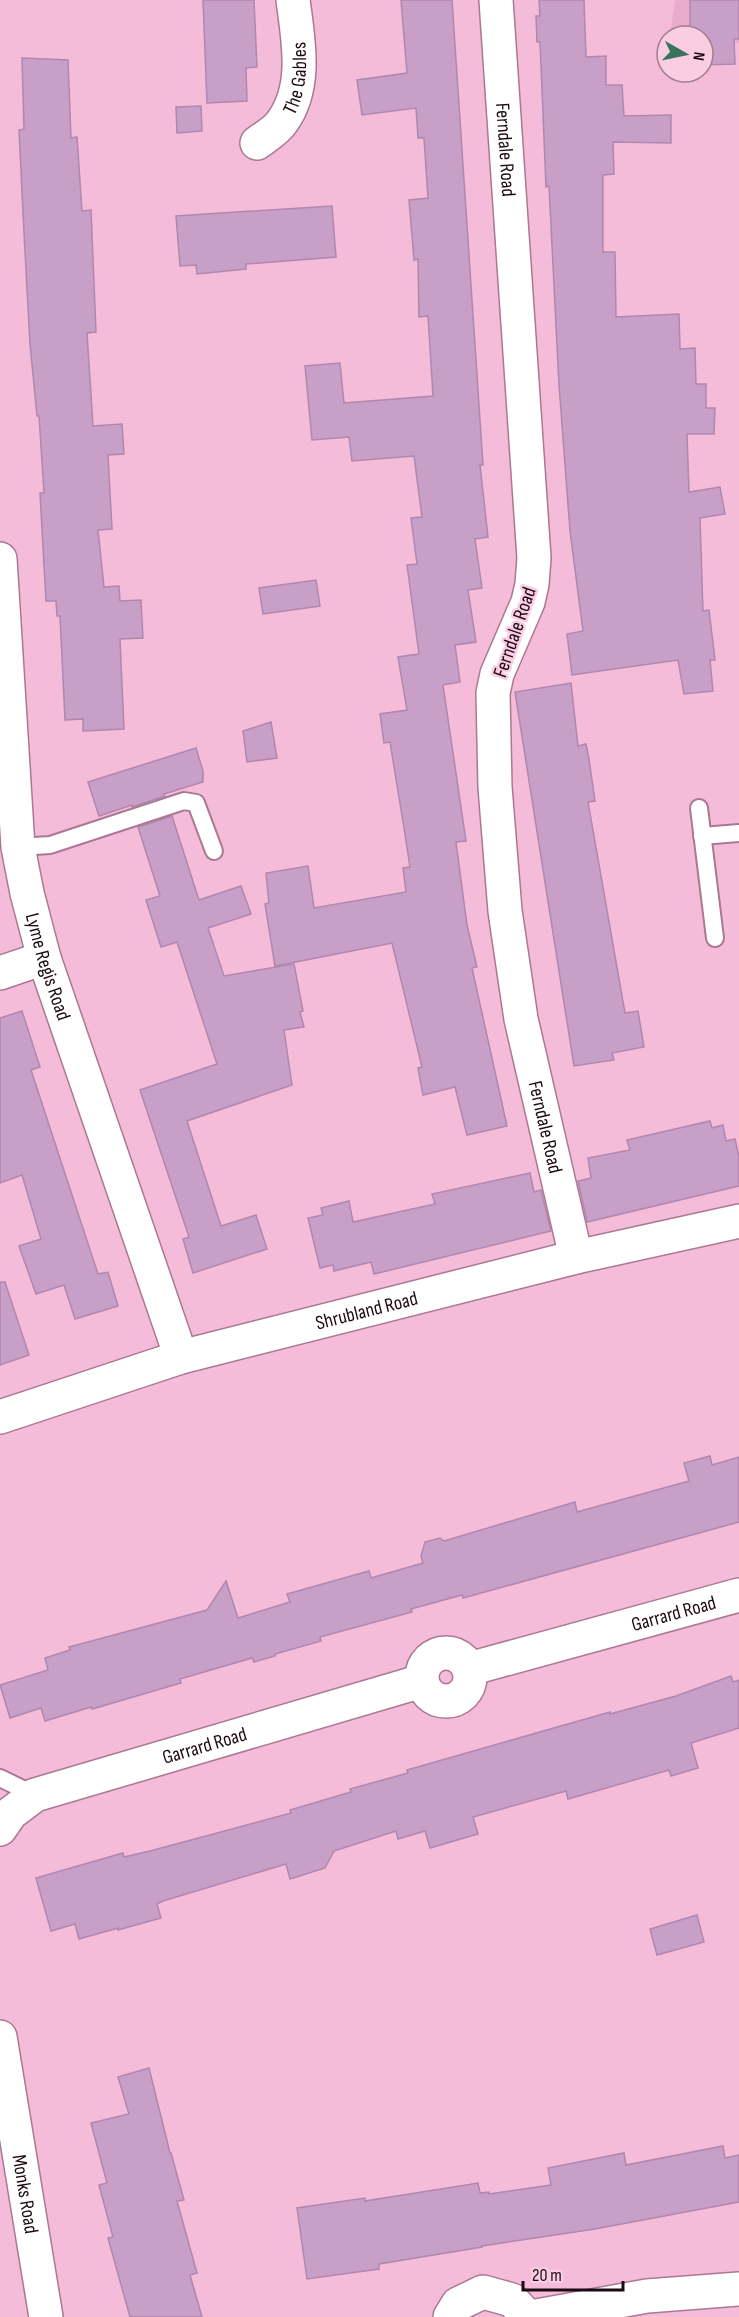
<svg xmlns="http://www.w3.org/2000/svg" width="739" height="2317" font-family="'Sofia Sans Condensed',sans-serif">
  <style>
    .built { fill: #e9acca }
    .building { fill: #c89fc6; stroke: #b087ae; stroke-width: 1.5 }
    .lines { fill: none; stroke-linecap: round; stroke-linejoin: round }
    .service-casing { stroke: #ab7892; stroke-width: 20 }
    .minor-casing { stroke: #ab7892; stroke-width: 36 }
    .service { stroke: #fff; stroke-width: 16 }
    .minor { stroke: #fff; stroke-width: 33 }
    .labels { text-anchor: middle; stroke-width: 5; stroke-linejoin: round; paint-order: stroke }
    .street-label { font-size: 20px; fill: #1d0a14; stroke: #facde3 }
  </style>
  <rect width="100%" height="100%" fill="#f4bcd8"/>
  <polygon class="built" points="675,0 739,0 739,43 703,43 703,36 670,36"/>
  <g class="building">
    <polygon points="203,0 254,0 257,67 246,68 247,101 207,103"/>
    <polygon points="401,0 452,0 483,465 480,465 488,537 475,539 482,588 468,590 476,642 455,645 460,682 443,685 466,841 456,842 467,925 477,967 472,968 507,1126 467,1135 455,1087 423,1095 418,1068 422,1067 392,943 275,966 265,904 269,903 266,873 308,866 314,908 406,892 403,868 410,867 404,828 390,742 384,743 380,714 407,710 398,657 419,654 407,565 417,564 411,518 422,517 414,456 352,461 349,437 312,440 305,366 340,363 344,403 433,396 428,316 419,317 418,259 414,260 409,200 428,198 424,138 418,138 416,108 362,115 357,80 407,73"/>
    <polygon points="539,0 584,0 586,57 606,56 606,85 622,85 624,116 671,115 671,143 613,142 614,174 603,175 603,252 615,252 616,317 679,314 680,349 695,348 696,384 706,384 706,408 715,408 714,434 687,434 689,492 720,487 725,514 700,518 703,611 709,610 715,660 710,660 713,691 684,694 678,660 572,675 567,634 583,631 570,531 559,385 549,186 546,187 540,42 537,42 536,16 540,16"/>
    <polygon points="690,0 739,0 739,39 734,39 735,64 703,65 703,36 690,36"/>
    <polygon points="22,58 68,60 71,138 77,137 82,211 91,210 96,332 87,333 93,426 122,424 124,454 108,455 112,529 98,530 104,587 119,586 120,601 141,600 143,638 120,639 124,729 83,731 83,719 65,720 60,616 57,616 56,601 46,601 40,493 44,493 39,416 37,416 30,344 24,233 19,130 24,129"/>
    <polygon points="201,106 202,131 177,133 176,107"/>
    <polygon points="332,206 336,257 246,264 246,269 197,274 196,265 180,266 176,216"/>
    <polygon points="316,580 320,606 263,614 259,588"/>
    <polygon points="571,683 578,746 586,744 589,759 595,801 588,802 625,1013 638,1011 644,1047 612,1053 614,1060 574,1066 515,692"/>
    <polygon points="271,722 277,758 247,762 243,731"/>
    <polygon points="196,748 203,771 203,782 164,794 165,796 132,807 132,805 99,816 88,782"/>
    <polygon points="172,816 199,900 241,886 251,914 208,928 224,976 294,964 303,1011 300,1012 304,1027 284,1030 292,1085 187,1121 221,1226 256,1215 267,1249 193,1273 183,1239 189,1237 140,1090 217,1064 177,942 161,947 146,900 160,896 138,827"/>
    <polygon points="22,1011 40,1067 31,1070 98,1274 108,1272 118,1306 75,1319 64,1285 36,1294 19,1246 41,1239 22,1175 0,1183 0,1018"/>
    <polygon points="710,1121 712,1128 723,1125 726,1141 735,1139 739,1157 739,1186 587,1222 578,1181 591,1178 588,1158 630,1150 627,1140"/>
    <polygon points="530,1173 534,1192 541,1190 551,1231 374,1274 371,1262 334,1271 333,1265 320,1268 308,1218 323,1215 321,1208 349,1201 353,1222 435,1204 432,1194"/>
    <polygon points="0,1282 5,1282 29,1355 0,1365"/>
    <polygon points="710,1456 712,1465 739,1457 739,1522 463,1598 462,1595 411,1609 412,1612 320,1637 321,1641 275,1654 275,1656 254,1662 252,1658 180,1679 181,1683 92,1709 91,1707 45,1721 41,1708 10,1718 0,1685 48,1670 45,1658 70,1650 69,1647 207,1610 226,1581 238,1618 290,1602 287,1594 369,1571 371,1578 423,1563 421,1556 425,1542 440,1538 444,1541 575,1502 577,1512 689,1481 684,1463"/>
    <polygon points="731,1676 733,1682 739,1680 739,1728 691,1743 698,1768 671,1776 669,1770 568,1799 566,1791 473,1817 478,1834 430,1848 425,1831 398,1839 396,1831 334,1851 325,1868 290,1879 286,1864 163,1901 157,1904 161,1918 118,1930 118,1928 79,1939 75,1924 51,1931 36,1878 123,1853 124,1857 150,1851 291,1813 290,1810 351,1792 350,1789 408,1773 407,1770 610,1712 610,1714 676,1696"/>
    <polygon points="697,1915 704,1942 657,1955 650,1929"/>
    <polygon points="149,2068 170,2153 171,2153 184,2200 177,2201 197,2273 190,2275 202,2317 130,2317 108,2238 113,2237 99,2185 107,2183 91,2123 129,2114 118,2077"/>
    <polygon points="723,2146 725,2158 739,2155 739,2202 595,2229 482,2246 482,2247 379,2264 379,2269 307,2279 297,2208 365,2198 365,2201 478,2183 480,2193 489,2192 489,2194 551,2185 548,2168 624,2153 626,2165"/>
  </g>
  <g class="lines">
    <g class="service-casing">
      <g id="service">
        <polyline points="699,808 715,938"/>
        <polyline points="702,836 739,833"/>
        <polyline points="18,847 50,845 184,801 196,803 214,851"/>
        <polyline points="0,1778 35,1795"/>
      </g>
    </g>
    <g class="minor-casing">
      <g id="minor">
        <path id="s1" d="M496 0 534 558 532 584 528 602 497 674 493 693 495 787 505 911 521 1019 576 1257"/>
        <path id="s2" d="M257 143C265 137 277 130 282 122 308 87 298 39 293 0"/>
        <path id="s3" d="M0 559 18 847 27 893 44 958 181 1357"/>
        <polyline points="0,973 44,958"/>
        <path id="s4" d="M0 1417 181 1357 576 1257 739 1221"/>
        <circle cx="446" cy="1677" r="24"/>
        <path id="s5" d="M469 1669 739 1595"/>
        <path id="s6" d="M0 1829 11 1813 35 1795 422 1681"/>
        <path id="s7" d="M0 2037 46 2317"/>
        <polyline points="450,2317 458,2304 483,2292 512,2300 528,2317"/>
        <polyline points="531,2317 647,2296 739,2289"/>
      </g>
    </g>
    <use href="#service" class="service"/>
    <use href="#minor" class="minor"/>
  </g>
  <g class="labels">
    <g class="street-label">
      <text dy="7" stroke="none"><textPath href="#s2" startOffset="80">The Gables</textPath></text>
      <text dy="7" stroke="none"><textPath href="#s1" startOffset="150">Ferndale Road</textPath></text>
      <text transform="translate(514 632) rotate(-71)" y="7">Ferndale Road</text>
      <text dy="7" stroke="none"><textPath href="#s3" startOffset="412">Lyme Regis Road</textPath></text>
      <text dy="7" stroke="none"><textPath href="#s1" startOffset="1140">Ferndale Road</textPath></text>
      <text dy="7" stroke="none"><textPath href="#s4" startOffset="382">Shrubland Road</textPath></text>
      <text dy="7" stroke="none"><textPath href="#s5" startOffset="212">Garrard Road</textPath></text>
      <text dy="7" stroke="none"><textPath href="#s6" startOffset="226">Garrard Road</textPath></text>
      <text dy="7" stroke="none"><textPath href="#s7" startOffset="159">Monks Road</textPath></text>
    </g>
  </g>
  <g transform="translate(685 54) rotate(99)"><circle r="28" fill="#facde3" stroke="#a27f90" stroke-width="1.5"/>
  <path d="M0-4.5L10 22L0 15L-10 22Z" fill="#38735e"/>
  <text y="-9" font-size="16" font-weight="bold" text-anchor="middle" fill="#1d0a14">N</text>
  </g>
  <path d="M523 2281v9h100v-9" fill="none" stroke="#1d0a14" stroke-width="3"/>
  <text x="532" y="2281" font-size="18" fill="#1d0a14" stroke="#facde3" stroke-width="4.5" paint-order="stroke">20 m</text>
</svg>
